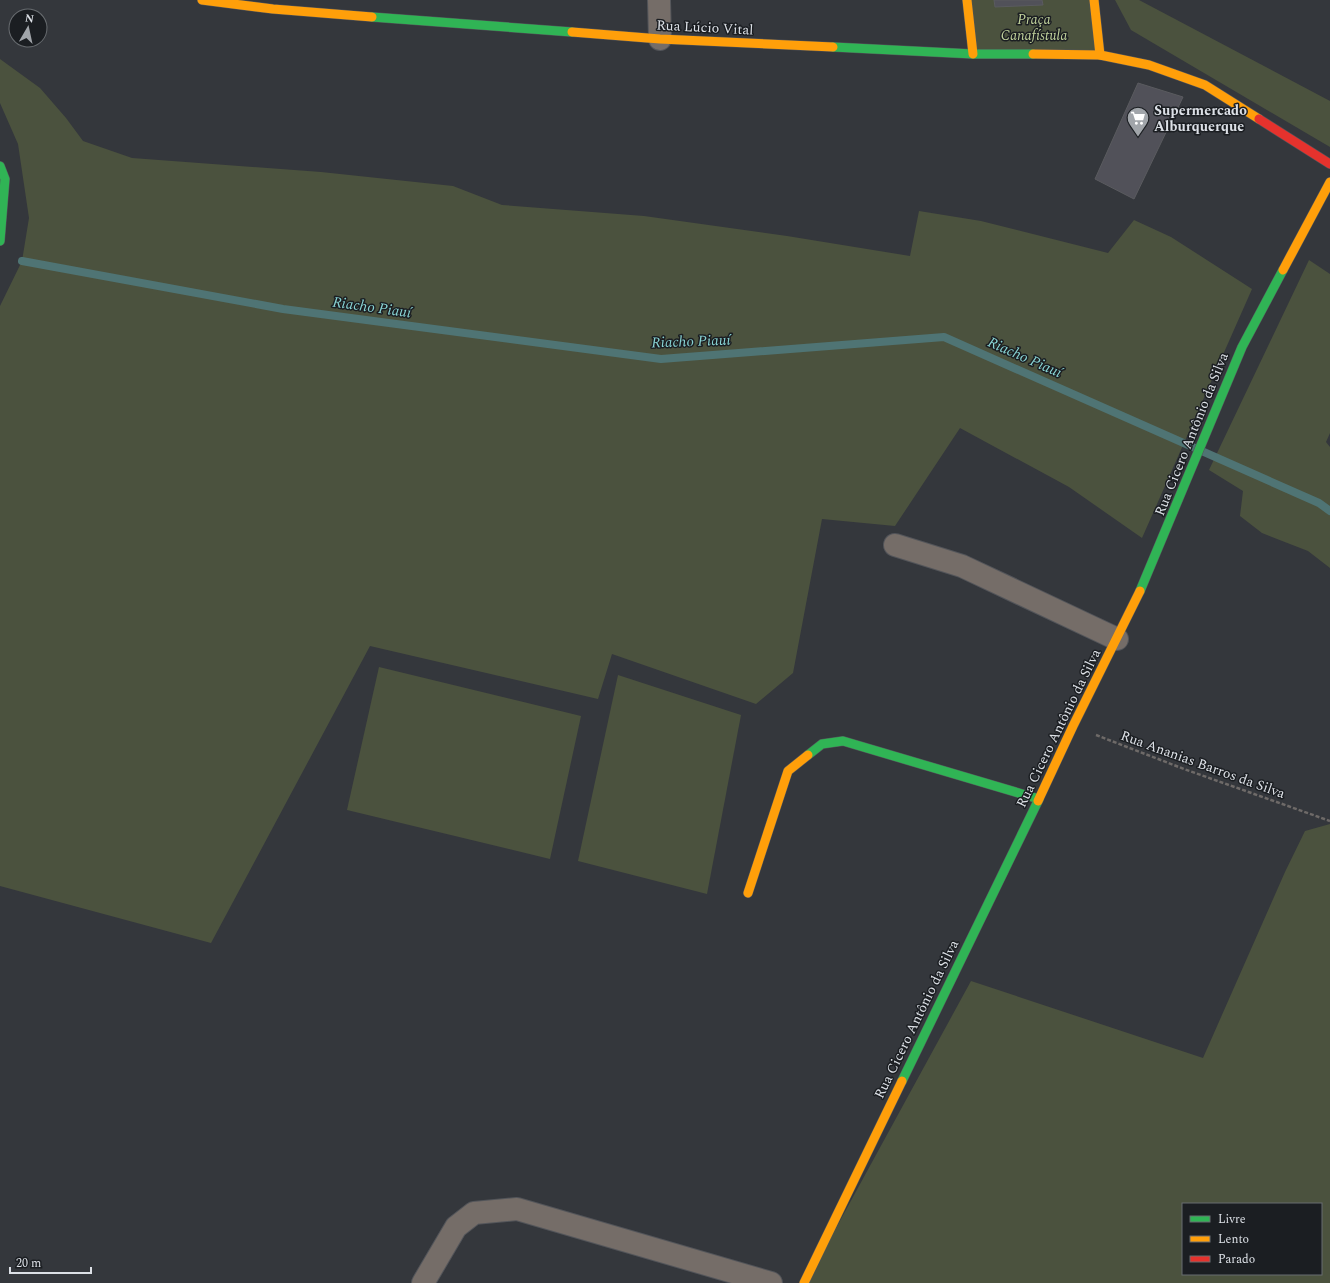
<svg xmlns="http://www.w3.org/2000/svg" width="1330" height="1283" font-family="Spectral,serif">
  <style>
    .green { fill: #4b523e; fill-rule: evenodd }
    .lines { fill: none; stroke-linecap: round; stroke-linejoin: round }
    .stream { stroke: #4f7474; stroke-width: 8 }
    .building { fill: #515159; stroke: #5a5b5f }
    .street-casing { stroke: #53555a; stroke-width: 24 }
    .fast-casing { stroke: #53555a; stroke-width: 10 }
    .slow-casing { stroke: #53555a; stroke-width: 10 }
    .jam-casing { stroke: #53555a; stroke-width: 10 }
    .path { stroke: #6e6a68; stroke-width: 2.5; stroke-dasharray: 4 2; stroke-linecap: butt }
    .street { stroke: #756d68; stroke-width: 22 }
    .fast { stroke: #30b455; stroke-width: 9 }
    .slow { stroke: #ff9f0a; stroke-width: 9 }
    .jam { stroke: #e5322d; stroke-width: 9 }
    .labels { text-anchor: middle; stroke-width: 3; stroke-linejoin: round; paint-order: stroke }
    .park-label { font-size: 14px; font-style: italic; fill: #c1d29c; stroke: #1b1e22 }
    .street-label { font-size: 14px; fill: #dce0e6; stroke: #1b1e22 }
    .poi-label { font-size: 14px; font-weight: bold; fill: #dce0e6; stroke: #1b1e22; text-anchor: start }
    .water-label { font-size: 15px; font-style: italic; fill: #88d3d3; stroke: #1b1e22 }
  </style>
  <rect width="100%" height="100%" fill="#34373c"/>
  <g class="green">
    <polygon points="967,0 1098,0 1100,55 973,54"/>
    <polygon points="1115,0 1139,0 1330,101 1330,147 1131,30"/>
    <polygon points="0,59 40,88 66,118 83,141 132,158 321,172 453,186 502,205 644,216 787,236 910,256 919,211 981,221 1108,253 1134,220 1171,237 1252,289 1142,538 1069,487 960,428 895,526 822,519 793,673 756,704 612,654 598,699 370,646 211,943 0,886 0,306 22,261 29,218 18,144 0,103"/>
    <polygon points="1309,260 1330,274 1330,433 1326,442 1330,447 1330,568 1308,551 1262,533 1240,516 1243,491 1209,470"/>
    <polygon points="379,667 581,716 550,859 347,810"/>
    <polygon points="618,675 741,715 707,894 578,861"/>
    <path d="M1330 824V1283H806L971 981 1203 1058 1285 872 1305 831ZM1183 1204H1321V1274H1183Z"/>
  </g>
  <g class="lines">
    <polyline class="stream" points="22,261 283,309 661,359 944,337 1319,503 1330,511"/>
  </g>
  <g class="building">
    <polygon points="994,0 1042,0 1043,5 995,7"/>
    <polygon points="1138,83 1183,97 1134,199 1095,179"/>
  </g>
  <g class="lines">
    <g class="street-casing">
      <g id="street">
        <polyline points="659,0 660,39"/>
        <polyline points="895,545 962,566 1117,639"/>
        <polyline points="423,1283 456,1227 474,1213 517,1209 771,1283"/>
      </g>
    </g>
    <g class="fast-casing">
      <g id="fast">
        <polyline points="372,17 572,32"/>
        <polyline points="833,47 973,54 1033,54"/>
        <polyline points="0,166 5,179 0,241"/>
        <polyline points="1140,591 1242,347 1283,270"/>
        <polyline points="808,755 822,744 843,741 1039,799"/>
        <polyline points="902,1081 1038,801"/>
      </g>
    </g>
    <g class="slow-casing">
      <g id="slow">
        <polyline points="202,0 273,9 372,17"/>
        <polyline points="967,0 973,54"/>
        <polyline points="1094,0 1100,55"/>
        <polyline points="572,32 660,39 833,47"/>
        <polyline points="1033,54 1100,55 1149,65 1205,85 1259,119"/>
        <polyline points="1283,270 1330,182"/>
        <polyline points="1038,801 1073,726 1140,591"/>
        <polyline points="748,893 788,771 808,755"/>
        <polyline points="804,1283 902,1081"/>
      </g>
    </g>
    <g class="jam-casing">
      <polyline id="jam" points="1259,119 1330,164"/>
    </g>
    <polyline class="path" points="1096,735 1184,769 1330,821"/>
    <use href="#street" class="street"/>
    <use href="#fast" class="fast"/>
    <use href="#slow" class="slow"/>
    <use href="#jam" class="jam"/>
  </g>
  <defs>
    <g id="supermarket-pin" transform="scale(1.15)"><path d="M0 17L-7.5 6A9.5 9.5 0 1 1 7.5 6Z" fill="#a1a5aa" stroke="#1b1e22"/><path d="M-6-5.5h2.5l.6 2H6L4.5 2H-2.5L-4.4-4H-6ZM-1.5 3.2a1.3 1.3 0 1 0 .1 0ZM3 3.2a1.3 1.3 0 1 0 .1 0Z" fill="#fff"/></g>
  </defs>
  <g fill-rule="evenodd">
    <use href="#supermarket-pin" x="1138" y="118"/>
  </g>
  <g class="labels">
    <g class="park-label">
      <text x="1034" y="24">Praça<tspan x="1034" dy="16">Canafístula</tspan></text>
    </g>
    <g class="street-label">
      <text transform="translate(705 27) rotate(3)" y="5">Rua Lúcio Vital</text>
      <text transform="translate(1191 434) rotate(-68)" y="5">Rua Cicero Antônio da Silva</text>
      <text transform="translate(1058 728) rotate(-64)" y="5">Rua Cicero Antônio da Silva</text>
      <text transform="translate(1203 764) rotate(20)" y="5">Rua Ananias Barros da Silva</text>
      <text transform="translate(916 1019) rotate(-64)" y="5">Rua Cicero Antônio da Silva</text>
    </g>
    <g class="poi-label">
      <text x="1154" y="115">Supermercado<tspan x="1154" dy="16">Alburquerque</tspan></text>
    </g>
    <g class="water-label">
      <text transform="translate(372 307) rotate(8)" y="5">Riacho Piauí</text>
      <text transform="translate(691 341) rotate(-2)" y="5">Riacho Piauí</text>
      <text transform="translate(1025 357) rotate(24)" y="5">Riacho Piauí</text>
    </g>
  </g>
  <rect x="1182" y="1203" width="140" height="72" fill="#1b1e22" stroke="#686c70"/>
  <rect x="1190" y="1216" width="20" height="6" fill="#30b455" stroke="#686c70"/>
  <text x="1218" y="1223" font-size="12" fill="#dce0e6">Livre</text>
  <rect x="1190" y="1236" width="20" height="6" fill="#ff9f0a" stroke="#686c70"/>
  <text x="1218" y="1243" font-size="12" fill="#dce0e6">Lento</text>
  <rect x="1190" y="1256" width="20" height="6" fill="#e5322d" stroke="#686c70"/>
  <text x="1218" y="1263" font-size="12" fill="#dce0e6">Parado</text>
  <g transform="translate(28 28) rotate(9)"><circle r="19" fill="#1b1e22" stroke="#686c70"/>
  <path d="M0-3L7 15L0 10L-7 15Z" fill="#a1a5aa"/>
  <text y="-6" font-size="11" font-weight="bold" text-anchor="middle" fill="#dce0e6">N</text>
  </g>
  <path d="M10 1267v6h81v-6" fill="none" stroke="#dce0e6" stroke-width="2"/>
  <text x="16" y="1267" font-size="12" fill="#dce0e6" stroke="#1b1e22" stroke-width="3" paint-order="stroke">20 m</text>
</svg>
